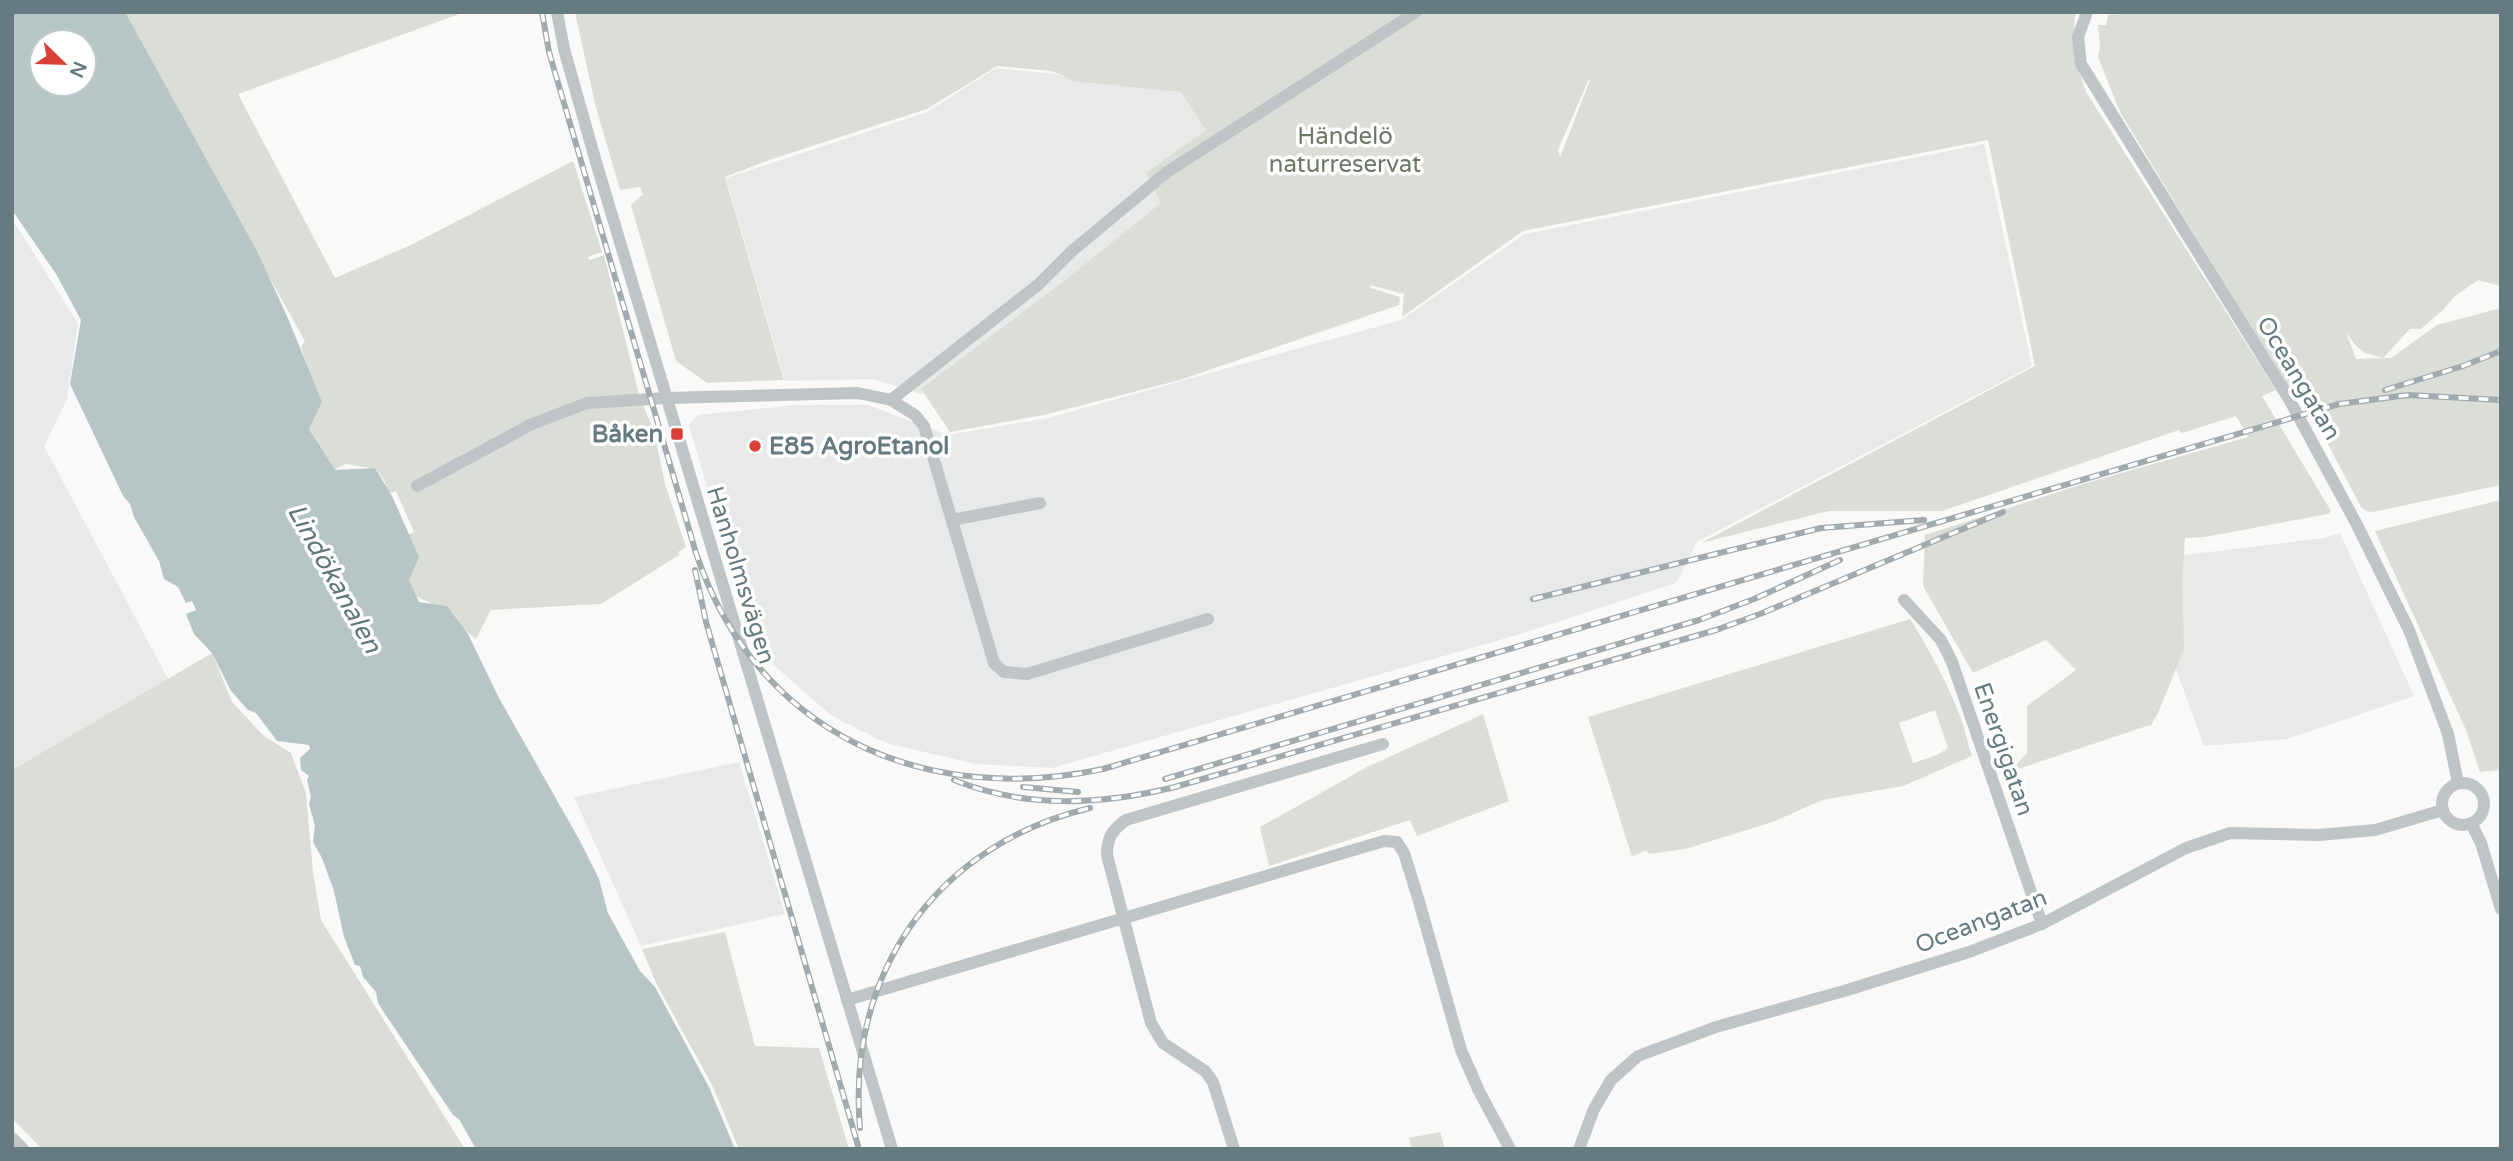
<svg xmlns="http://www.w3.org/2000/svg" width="2513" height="1161" font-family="'Varela Round',sans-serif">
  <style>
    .built { fill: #e8e9e9 }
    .green { fill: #dbded7; fill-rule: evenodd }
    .water { fill: #b6c6c7; fill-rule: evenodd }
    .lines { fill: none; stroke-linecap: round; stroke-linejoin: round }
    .street { stroke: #bfc5c7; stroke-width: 12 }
    .rail-casing { stroke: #a1aaae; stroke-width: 6 }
    .rail { stroke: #fff; stroke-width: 3.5; stroke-dasharray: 10; stroke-linecap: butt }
    .poi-dot { fill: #da3f38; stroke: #fff; stroke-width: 2.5 }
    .labels { text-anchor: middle; stroke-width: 7; stroke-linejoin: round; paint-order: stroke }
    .park-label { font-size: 24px; fill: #6c7965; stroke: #fff }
    .street-label { font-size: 24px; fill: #667a81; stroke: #fff }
    .poi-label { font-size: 24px; font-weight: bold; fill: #667a81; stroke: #fff; text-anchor: end }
    .water-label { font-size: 26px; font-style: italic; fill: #61787b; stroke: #fff }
  </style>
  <rect width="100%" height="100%" fill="#faf9f8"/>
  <g class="built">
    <polygon points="996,68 1184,87 1213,131 1165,205 1067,285 921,394 873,379 785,381 726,178 927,112"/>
    <polygon points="1984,144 2032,366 1697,542 1676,583 1517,635 1052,768 976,764 886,743 832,716 754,648 689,425 698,415 796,405 868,405 948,435 1048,418 1401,320 1525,234"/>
    <polygon points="12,219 78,323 67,399 44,446 168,679 12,770"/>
    <polygon points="2340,533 2414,696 2287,739 2204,746 2166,642 2176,556 2324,538"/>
    <polygon points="739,762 785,914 641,946 574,797"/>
  </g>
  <g class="green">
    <polygon points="120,12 465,12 238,94 335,278 411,245 573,161 602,252 588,257 589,260 604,255 640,398 654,431 665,484 686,547 678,552 679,555 601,604 491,610 476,639 429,602 409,593 408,535 414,532 396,491 389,494 385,482 376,469 346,464 332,471 307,424 319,401 301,347 305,341"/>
    <path d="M575 12H2076C2071 40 2077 65 2086 92L2276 390 2262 396 2331 511 2328 514 2205 537 2185 538 2182 582 2184 649 2158 713 2150 727V725L2009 772 2027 753V706L2076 670 2046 640 1973 673 1923 586 1925 535 2086 483 2248 437 2236 416 2182 433 2179 430 1942 511H1829L1701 543 2035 366 1988 140 1523 231 1402 317 1404 294 1370 285 1371 288 1400 297 1399 305 1180 380 1044 415 950 432 921 389 1064 281 1161 203 1146 173 1206 130 1181 92 1071 81 1063 75 1051 71 997 66 927 109 772 159 725 177 784 380 707 383 676 361 631 205 643 194 640 187 620 190 595 104ZM1589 79 1590 80 1560 157 1558 150Z"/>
    <path d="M2109 12 2113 15 2116 12H2501V286L2478 280 2455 296 2444 309 2421 329H2410L2383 358H2391L2437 325 2501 308V485L2373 512 2366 511 2361 507 2298 387 2293 397 2120 112 2098 57 2100 46 2098 25H2106ZM2346 332 2355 345 2365 353 2383 358 2356 359Z"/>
    <polygon points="2501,500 2501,770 2480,772 2466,730 2375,531"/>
    <path d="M1910 619C1931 652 1949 686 1963 724 1966 734 1968 745 1972 756L1903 786 1822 800 1773 822 1685 849 1649 854 1646 850 1632 857 1588 717ZM1935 710 1948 748 1937 755 1913 763 1899 723Z"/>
    <polygon points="212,653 232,702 264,736 291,753 306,793 313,872 321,920 465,1149 42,1149 12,1118 12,770"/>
    <polygon points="1483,714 1509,801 1417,836 1410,820 1269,866 1260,827 1367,767"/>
    <polygon points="725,932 755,1046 819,1048 849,1149 739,1149 712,1085 657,985 642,949"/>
    <polygon points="1440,1132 1445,1149 1412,1149 1409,1138"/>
  </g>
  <path class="water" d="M12 12H125L257 251 287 316 322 402 309 429 335 470 375 468 392 496 419 557 409 580 419 602 447 606 468 634 499 698 580 841 599 879 608 913 640 971 655 987 709 1087 735 1149H476L459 1119 453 1115 385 1014 378 1003 376 992 363 977 360 966 355 965 344 937 334 891 322 858 313 842 315 826 309 804 311 797 307 780 309 776 301 770 300 758 310 749 309 745 277 741 256 713 248 710 231 691 212 653 194 634 186 614 196 610 192 601 186 603 178 587 164 579 159 561 134 517 130 504 123 496 70 384 81 320 56 274 12 210ZM42 42H84V84H42Z"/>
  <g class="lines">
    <g class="street">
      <polyline points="557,12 564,49 596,162 892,1149"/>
      <polyline points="2087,12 2078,37 2081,64 2289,399 2356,523 2409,630 2448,734 2458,783"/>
      <polyline points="891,400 1039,284 1072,251 1167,172 1416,12"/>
      <polyline points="417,486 532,424 587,403 666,398 858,393 891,400 915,415 924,426 994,663 1004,672 1027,674 1208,619"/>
      <polyline points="952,520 1040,503"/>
      <polyline points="1904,600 1941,640 1952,662 2042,924"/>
      <circle cx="2463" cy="804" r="21"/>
      <polyline points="2471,823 2481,843 2501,909"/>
      <polyline points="847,1000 1384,841 1397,842 1404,853 1418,898 1461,1050 1479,1091 1510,1149"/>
      <polyline points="12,1138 23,1149"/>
      <path d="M1234 1149 1213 1082 1205 1071 1163 1043 1151 1023 1107 855C1107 838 1112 830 1126 820L1383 744"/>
      <polyline points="1579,1149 1594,1109 1611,1080 1638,1056 1716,1027 1844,991 1969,952 2042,924 2186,848 2230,833 2319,835 2375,830 2443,810"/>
    </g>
    <g class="rail-casing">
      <g id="rail">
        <path d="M542 12 549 52 696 553C756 733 923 807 1103 769L2339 404 2408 395 2501 400"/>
        <polyline points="2385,390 2463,366 2501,351"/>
        <polyline points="695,570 706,622 859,1149"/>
        <polyline points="1533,599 1821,528 1924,520"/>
        <polyline points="1165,779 1699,620 1754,599 1840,560"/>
        <path d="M954 780C1026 809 1101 805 1175 787L1716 630 1760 614 2003 512"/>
        <polyline points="1023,787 1078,792"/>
        <path d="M860 1128C846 972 938 844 1090 808"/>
      </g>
    </g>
    <use href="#rail" class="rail"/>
  </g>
  <g class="poi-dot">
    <rect x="670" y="427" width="14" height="14" rx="3.5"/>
    <circle cx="755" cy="446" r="7"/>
  </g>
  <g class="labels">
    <g class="park-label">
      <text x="1345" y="144">Händelö<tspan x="1345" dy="28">naturreservat</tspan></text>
    </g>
    <g class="street-label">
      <text transform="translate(2299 378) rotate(59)" y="8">Oceangatan</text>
      <text transform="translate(741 575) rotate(73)" y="8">Hanholmsvägen</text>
      <text transform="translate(2004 749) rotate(71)" y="8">Energigatan</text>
      <text transform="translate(1981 921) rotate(-21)" y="8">Oceangatan</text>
    </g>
    <g class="poi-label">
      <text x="663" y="442">Båken</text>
      <text x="769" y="454" text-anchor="start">E85 AgroEtanol</text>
    </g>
    <g class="water-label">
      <text transform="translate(335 578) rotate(61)" y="9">Lindökanalen</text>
    </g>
  </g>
  <rect width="2513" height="1161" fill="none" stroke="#667a81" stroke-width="28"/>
  <g transform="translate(63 63) rotate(113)"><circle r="33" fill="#ffffff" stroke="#c2cacd" stroke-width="2"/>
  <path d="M0-5L12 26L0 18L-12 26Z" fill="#da3f38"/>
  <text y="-10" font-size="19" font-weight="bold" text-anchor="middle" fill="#667a81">N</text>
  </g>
</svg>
